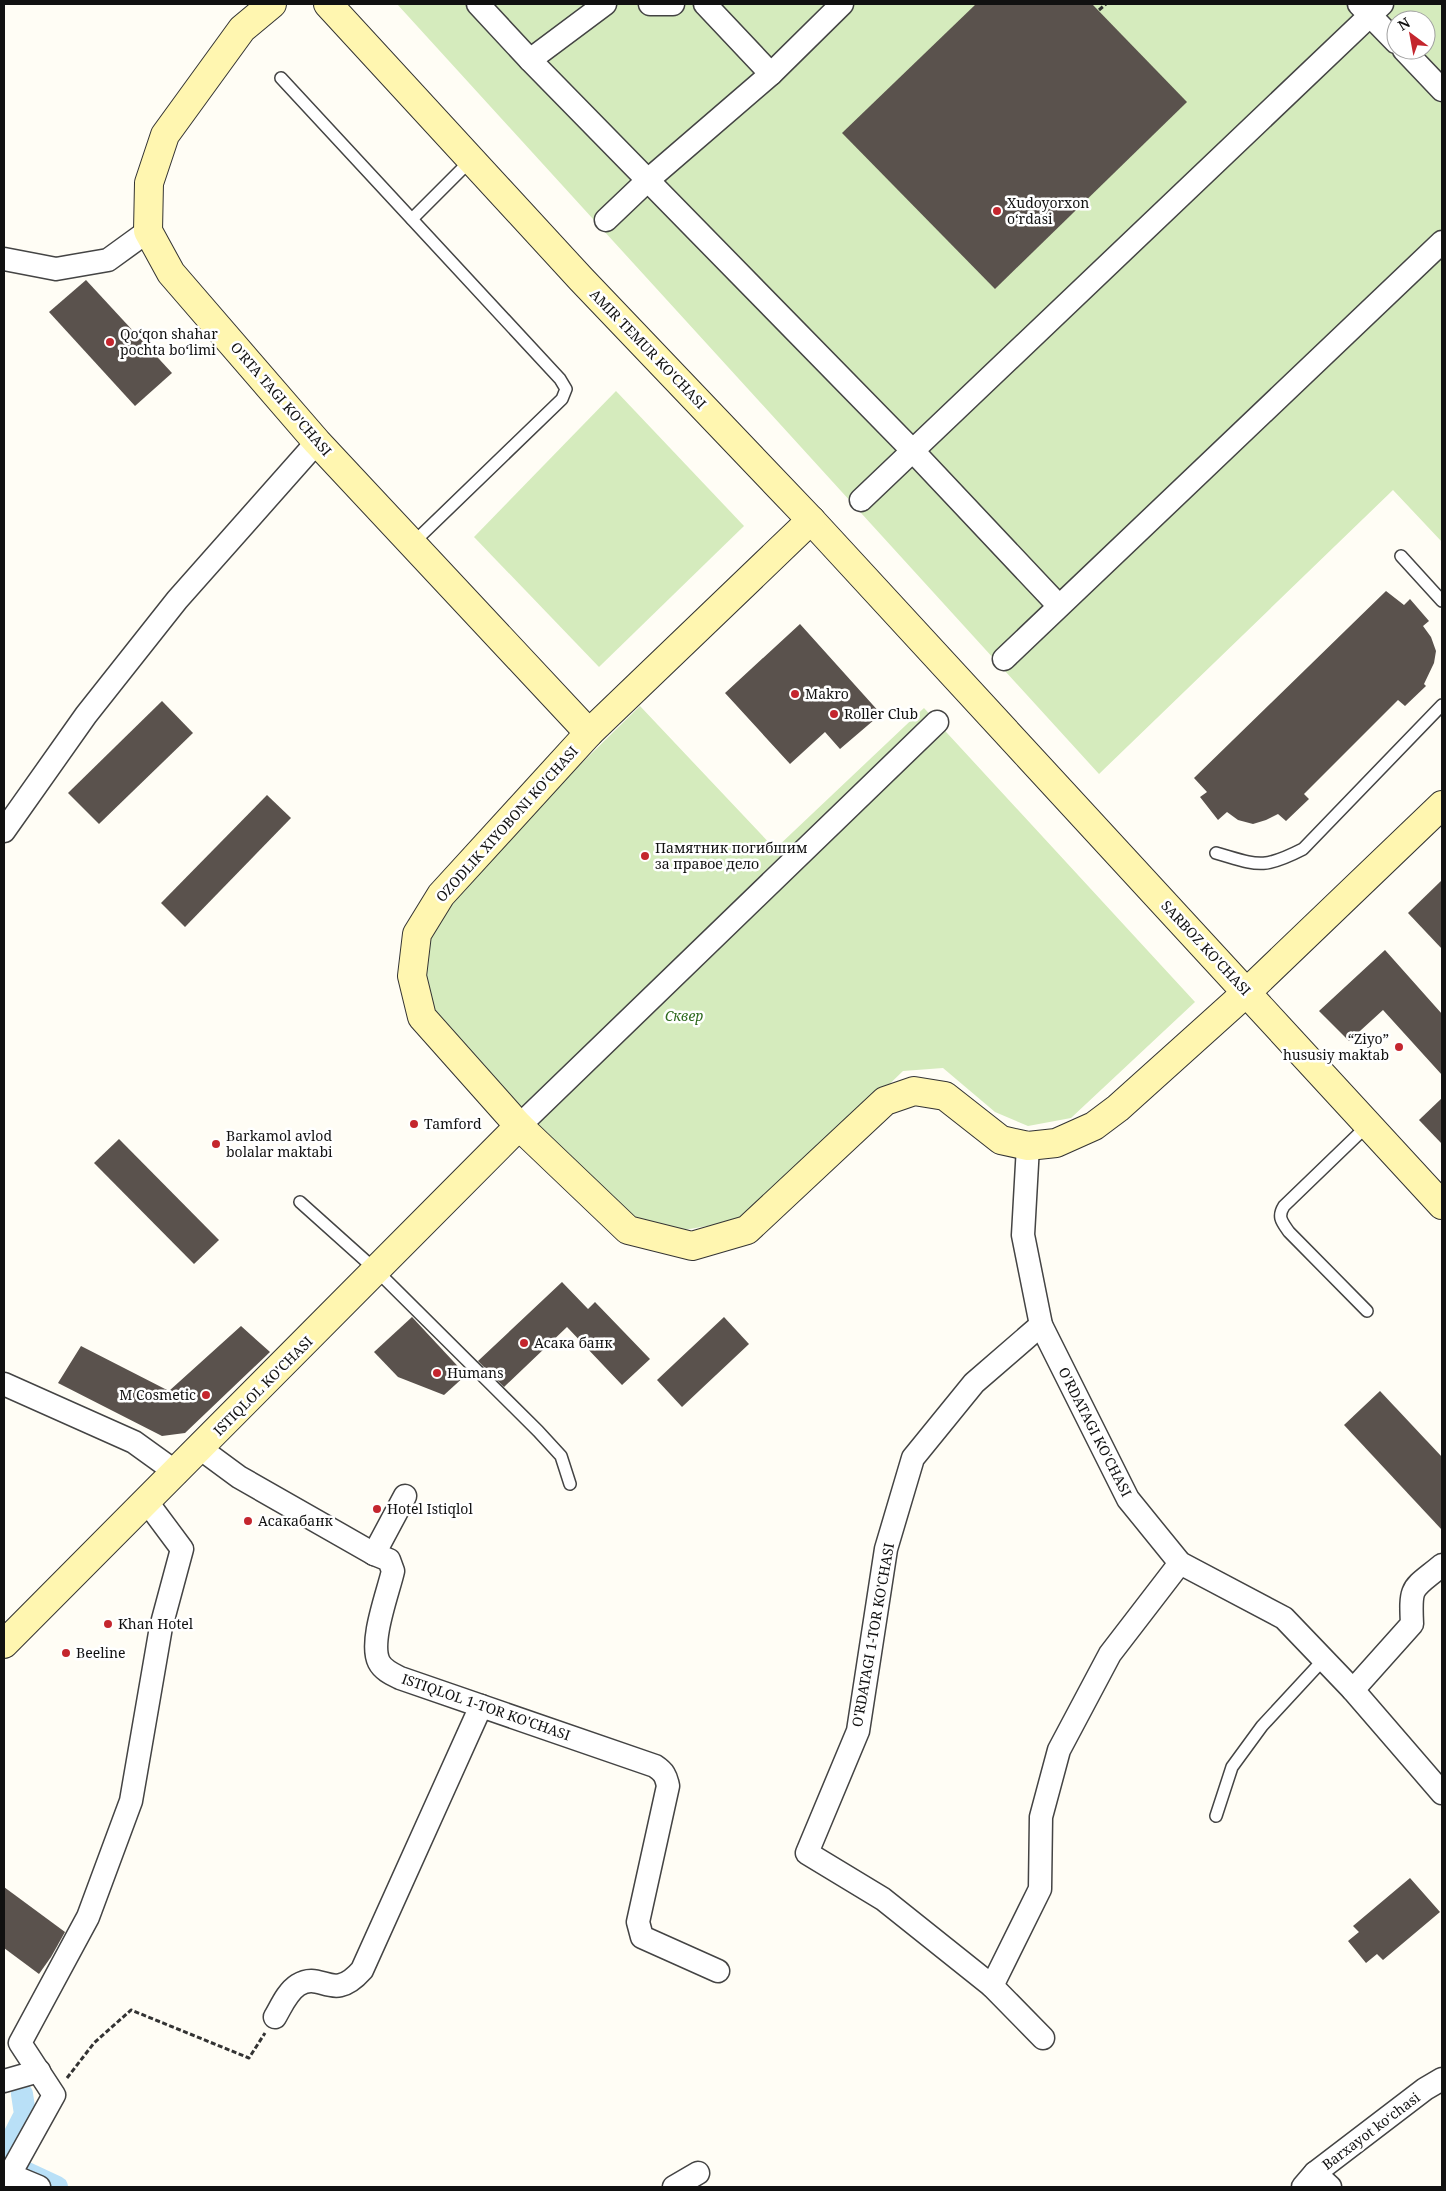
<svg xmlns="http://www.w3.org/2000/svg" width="1446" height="2191" font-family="'Noto Serif',serif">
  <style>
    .green { fill: #d5ebbd; fill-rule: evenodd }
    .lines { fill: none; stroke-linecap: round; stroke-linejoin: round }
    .canal { stroke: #b9e0f7; stroke-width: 22 }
    .building { fill: #5a524d }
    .lane-casing { stroke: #444; stroke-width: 14 }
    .street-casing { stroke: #444; stroke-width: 25 }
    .secondary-casing { stroke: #333; stroke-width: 30 }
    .path { stroke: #333; stroke-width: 3; stroke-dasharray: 5 2.5; stroke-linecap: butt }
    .lane { stroke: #fff; stroke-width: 11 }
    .street { stroke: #fff; stroke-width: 22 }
    .secondary { stroke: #fff6b0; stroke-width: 28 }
    .poi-dot { fill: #c4262e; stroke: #fff; stroke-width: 2 }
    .labels { text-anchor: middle; stroke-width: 5; stroke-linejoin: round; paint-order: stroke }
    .poi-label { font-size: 14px; fill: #111; stroke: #fff; text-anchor: start }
    .street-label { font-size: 14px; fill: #111; stroke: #fff }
    .park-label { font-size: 14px; font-style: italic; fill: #2f6b1f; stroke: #fff }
  </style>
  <rect width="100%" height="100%" fill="#fffdf5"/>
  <g class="green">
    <path d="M397 4H1442V542L1393 490 1099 774ZM1396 20H1426V50H1396Z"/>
    <polygon points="616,391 744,526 599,667 474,537"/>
    <polygon points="640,706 775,849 924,708 1195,1002 1071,1118 1028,1126 995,1112 943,1068 903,1071 750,1219 665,1233 594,1201 430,1016 418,961 449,893"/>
  </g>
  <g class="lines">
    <g class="canal">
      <polyline points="4,2155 25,2114 22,2094"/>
      <polyline points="27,2173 57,2187"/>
    </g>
  </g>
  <g class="building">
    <polygon points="976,4 1092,4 1187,102 995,289 842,133"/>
    <polygon points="86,280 172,373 135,406 49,312"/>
    <polygon points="1386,591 1404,605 1410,599 1429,621 1423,626 1431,637 1436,651 1434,663 1424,684 1426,686 1405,706 1398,700 1304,794 1309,799 1286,821 1278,814 1266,820 1253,824 1238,820 1227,812 1218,820 1200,797 1207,792 1194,778"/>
    <polygon points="800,624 881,714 840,749 825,732 790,764 725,693"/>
    <polygon points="162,701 193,733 99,824 68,793"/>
    <polygon points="267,795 291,818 185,927 161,903"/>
    <polygon points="1442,880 1442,949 1408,913"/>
    <polygon points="1385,950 1442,1014 1442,1075 1383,1010 1349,1041 1319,1011"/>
    <polygon points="1442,1098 1442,1144 1419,1120"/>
    <polygon points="119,1139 219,1240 194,1264 94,1163"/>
    <polygon points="562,1282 588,1309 595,1302 650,1359 622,1385 567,1327 504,1387 478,1361"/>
    <polygon points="412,1317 466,1375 444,1395 398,1377 374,1352"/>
    <polygon points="724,1317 749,1344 682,1407 657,1380"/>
    <polygon points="241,1326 270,1352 185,1433 162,1436 58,1383 81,1346 169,1391"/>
    <polygon points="1380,1391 1442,1457 1442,1530 1344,1425"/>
    <polygon points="1410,1878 1440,1912 1383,1960 1377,1954 1366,1963 1348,1941 1359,1932 1353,1926"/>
    <polygon points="4,1887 65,1932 51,1957 39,1974 4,1948"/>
  </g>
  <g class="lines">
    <g class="lane-casing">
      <g id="lane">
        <polyline points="281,78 560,379 566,389 562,399 412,544"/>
        <polyline points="412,219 472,159"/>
        <polyline points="1401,556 1442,601"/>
        <path d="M1216 853C1258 865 1262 870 1303 849L1442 705"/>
        <polyline points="300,1202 377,1271 538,1431 561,1456 570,1484"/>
        <path d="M1367 1311 1289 1232C1282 1222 1277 1217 1284 1206L1369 1124"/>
        <polyline points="1216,1816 1232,1767 1262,1726 1324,1659"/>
      </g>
    </g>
    <g class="street-casing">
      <g id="street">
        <polyline points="478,4 530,60 912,450 1059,606"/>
        <polyline points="650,4 673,4"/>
        <polyline points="705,4 771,74"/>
        <polyline points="1359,4 1396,42"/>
        <polyline points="1404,50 1442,90"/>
        <polyline points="530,60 605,4"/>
        <polyline points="606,220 648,180 771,74 842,4"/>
        <polyline points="4,259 56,269 108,260 148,231"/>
        <polyline points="861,500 1382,4"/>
        <polyline points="1004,659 1442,242"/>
        <polyline points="4,831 86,715 177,600 317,442"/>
        <polyline points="519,1126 937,722"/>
        <polyline points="1028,1146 1023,1235 1041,1325 1128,1499 1180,1563 1284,1618 1353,1690 1442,1793"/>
        <polyline points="1041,1325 974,1383 913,1458 886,1549 858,1731 807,1853 883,1899 992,1986 1043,2038"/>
        <polyline points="4,1384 134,1442 177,1473"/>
        <path d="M201 1449 239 1477 374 1554 389 1560 393 1571C388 1593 369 1642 379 1662 383 1670 392 1674 400 1678L655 1766C664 1772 666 1776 668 1786L638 1922 642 1937 718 1971"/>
        <polyline points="374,1554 405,1496"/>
        <path d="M1353 1690 1412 1624C1410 1584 1412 1590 1442 1565"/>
        <polyline points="992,1986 1040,1889 1041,1817 1059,1750 1110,1654 1180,1563"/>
        <path d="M275 2017C281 2007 287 1992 298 1985 322 1970 332 2004 362 1970L481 1706"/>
        <polyline points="4,2081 39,2071"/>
        <polyline points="1315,2173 1330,2187"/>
        <polyline points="8,2174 39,2187"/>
        <polyline points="4,2185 54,2095 20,2043 88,1917 131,1801 161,1627 182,1549 147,1502"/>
        <polyline points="674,2187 698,2173"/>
        <polyline points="1303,2187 1315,2173 1425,2089 1442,2079"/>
      </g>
    </g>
    <g class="secondary-casing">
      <g id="secondary">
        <polyline points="272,4 242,29 165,135 149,183 148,231 171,273 317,442 589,733"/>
        <polyline points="328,4 581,279 811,520 1442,1205"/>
        <polyline points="811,520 589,733 441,895 417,934 412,976 422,1017 519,1126 628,1230 692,1246 747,1230 885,1101 914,1091 945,1096 1001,1140 1028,1146 1056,1143 1094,1126 1118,1108 1247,992 1442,805"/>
        <polyline points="4,1644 519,1126"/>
      </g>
    </g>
    <g class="path">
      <polyline points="1099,10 1106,4"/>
      <polyline points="67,2078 94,2043 131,2010 249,2058 265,2033"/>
    </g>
    <use href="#lane" class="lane"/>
    <use href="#street" class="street"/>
    <use href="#secondary" class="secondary"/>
  </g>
  <g class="poi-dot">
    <circle cx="997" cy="211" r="5"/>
    <circle cx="110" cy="342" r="5"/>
    <circle cx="795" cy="694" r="5"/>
    <circle cx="834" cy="714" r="5"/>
    <circle cx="645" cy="856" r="5"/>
    <circle cx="1399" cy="1047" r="5"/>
    <circle cx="414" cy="1124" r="5"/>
    <circle cx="216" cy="1144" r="5"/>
    <circle cx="524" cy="1343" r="5"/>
    <circle cx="437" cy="1373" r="5"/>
    <circle cx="206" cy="1395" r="5"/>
    <circle cx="377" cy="1509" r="5"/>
    <circle cx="248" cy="1521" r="5"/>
    <circle cx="108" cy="1624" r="5"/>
    <circle cx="66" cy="1653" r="5"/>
  </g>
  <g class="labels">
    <g class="poi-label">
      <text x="1007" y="208">Xudoyorxon<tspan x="1007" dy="16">oʻrdasi</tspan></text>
      <text x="120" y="339">Qo‘qon shahar<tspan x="120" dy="16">pochta bo‘limi</tspan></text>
      <text x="805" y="699">Makro</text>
      <text x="844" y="719">Roller Club</text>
      <text x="655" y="853">Памятник погибшим<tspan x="655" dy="16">за правое дело</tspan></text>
      <text x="1389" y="1044" text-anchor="end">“Ziyo”<tspan x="1389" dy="16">hususiy maktab</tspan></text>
      <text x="424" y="1129">Tamford</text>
      <text x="226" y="1141">Barkamol avlod<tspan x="226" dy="16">bolalar maktabi</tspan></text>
      <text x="534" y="1348">Асака банк</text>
      <text x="447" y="1378">Humans</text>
      <text x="196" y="1400" text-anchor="end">M Cosmetic</text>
      <text x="387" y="1514">Hotel Istiqlol</text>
      <text x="258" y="1526">Асакабанк</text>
      <text x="118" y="1629">Khan Hotel</text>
      <text x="76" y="1658">Beeline</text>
    </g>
    <g class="street-label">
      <text transform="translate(648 349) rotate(46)" y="5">AMIR TEMUR KO'CHASI</text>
      <text transform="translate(281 399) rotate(49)" y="5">O'RTA TAGI KO'CHASI</text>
      <text transform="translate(507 824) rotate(-48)" y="5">OZODLIK XIYOBONI KO'CHASI</text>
      <text transform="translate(1206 948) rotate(47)" y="5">SARBOZ KO'CHASI</text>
      <text transform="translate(263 1386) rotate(-45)" y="5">ISTIQLOL KO'CHASI</text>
      <text transform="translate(1095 1432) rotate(63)" y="5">O'RDATAGI KO'CHASI</text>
      <text transform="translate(873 1635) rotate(-80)" y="5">O'RDATAGI 1-TOR KO'CHASI</text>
      <text transform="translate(486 1707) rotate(19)" y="5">ISTIQLOL 1-TOR KO'CHASI</text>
      <text transform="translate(1371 2131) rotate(-37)" y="5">Barxayot koʻchasi</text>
    </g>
    <g class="park-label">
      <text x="684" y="1021">Сквер</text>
    </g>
  </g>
  <rect width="1446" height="2191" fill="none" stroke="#111111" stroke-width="10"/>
  <g transform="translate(1411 35) rotate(328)"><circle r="24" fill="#ffffff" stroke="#a0a0a0"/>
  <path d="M0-4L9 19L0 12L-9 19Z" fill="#c4262e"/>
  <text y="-8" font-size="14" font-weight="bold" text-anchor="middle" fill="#111111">N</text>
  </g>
</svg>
